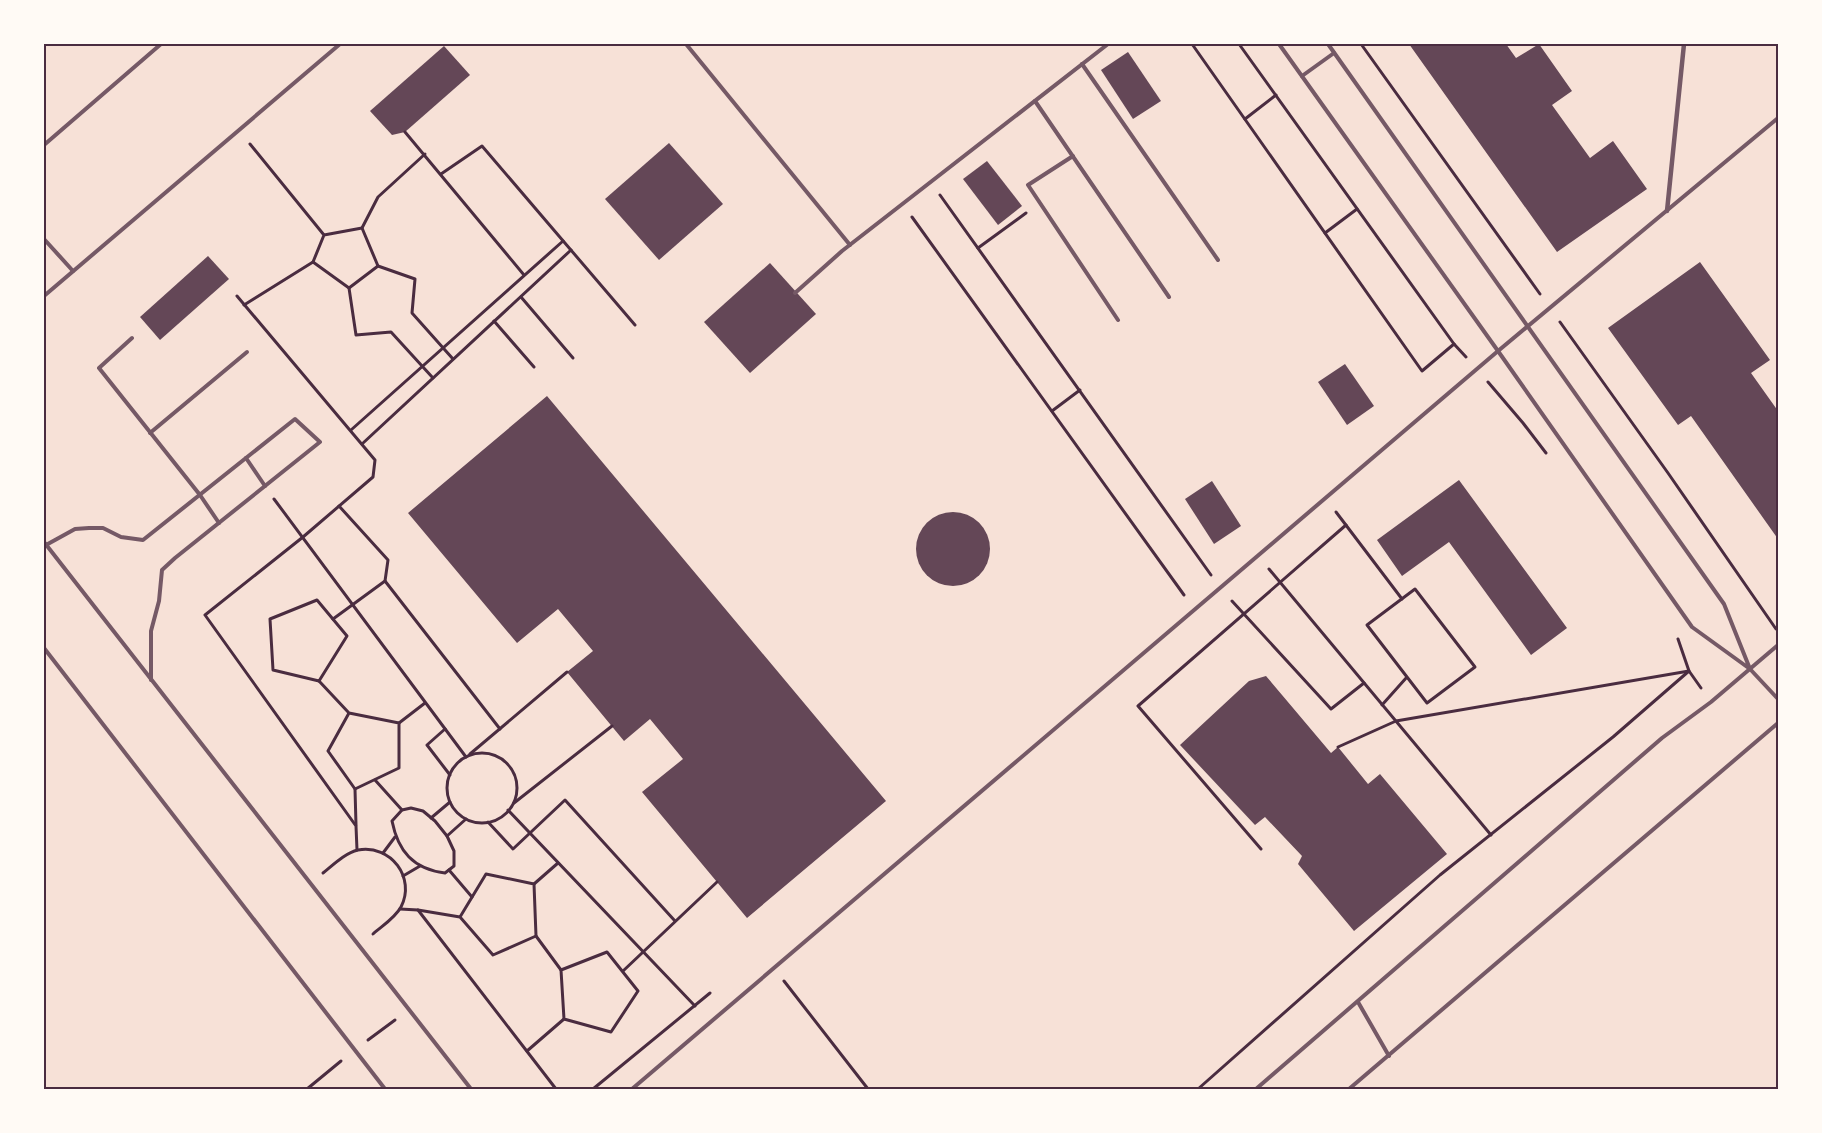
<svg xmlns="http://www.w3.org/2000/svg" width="1822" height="1133" font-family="Georgia,serif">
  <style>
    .building { fill: #644757 }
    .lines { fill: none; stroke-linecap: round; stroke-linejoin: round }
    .path { stroke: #4a2c40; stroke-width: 3 }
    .service { stroke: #755966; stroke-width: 4 }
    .pedestrian { stroke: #755966; stroke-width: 4.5 }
    .neatline { fill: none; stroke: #4a2c40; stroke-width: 2 }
  </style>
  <rect width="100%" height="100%" fill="#f7e1d7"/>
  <g class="building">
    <polygon points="1409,44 1506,44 1516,58 1539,44 1572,91 1552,105 1590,158 1613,141 1647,189 1557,252"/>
    <polygon points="444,46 470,75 405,132 392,135 370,111"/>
    <polygon points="1128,52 1161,101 1133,119 1101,70"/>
    <polygon points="669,143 723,204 659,260 605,199"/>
    <polygon points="987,161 1022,206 998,225 963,179"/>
    <polygon points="208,256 229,279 160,340 140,317"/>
    <polygon points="1700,262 1770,360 1751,373 1778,411 1778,539 1691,416 1678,425 1608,328"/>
    <polygon points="770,263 816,314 750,373 704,322"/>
    <polygon points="1345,364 1374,406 1347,425 1318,382"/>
    <polygon points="547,396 886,801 747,918 642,792 683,759 650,719 624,741 567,672 593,651 558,609 517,643 408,513"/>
    <polygon points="1459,480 1567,628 1531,655 1449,542 1402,576 1377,540"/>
    <polygon points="1212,481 1241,526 1214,544 1185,499"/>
    <circle cx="953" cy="549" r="37"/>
    <polygon points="1266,676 1331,753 1338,747 1368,784 1380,774 1447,854 1354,931 1298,864 1302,856 1265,817 1255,825 1180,745 1249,681"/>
  </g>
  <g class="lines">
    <g class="path">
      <polyline points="1192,44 1422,371 1454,344"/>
      <polyline points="1239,44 1454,344 1466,357"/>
      <polyline points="1361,44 1540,294"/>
      <polyline points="1245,119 1276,95"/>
      <polyline points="405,132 524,275"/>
      <polyline points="250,144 324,235 313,262 349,288 378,266 362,228 324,235"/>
      <polyline points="441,174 482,146 635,325"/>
      <polyline points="940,195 1211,575"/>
      <polyline points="912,217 1184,595"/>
      <polyline points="362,228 378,197 425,154"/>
      <polyline points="1325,233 1357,209"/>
      <polyline points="978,248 1026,213"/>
      <polyline points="378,266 415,279 412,313 453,359"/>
      <polyline points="349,288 356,335 391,332 433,378"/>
      <polyline points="237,296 375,460 373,477 303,537 205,615 356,826 357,850"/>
      <polyline points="521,297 573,358"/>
      <polyline points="244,305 313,262"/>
      <polyline points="494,321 534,367"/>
      <polyline points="1560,322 1668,473 1776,629"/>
      <polyline points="1488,382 1523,423 1546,453"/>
      <polyline points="1052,411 1080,390"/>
      <polyline points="351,430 563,241"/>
      <polyline points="362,444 571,250"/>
      <polyline points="274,499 466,757"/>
      <polyline points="1336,512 1402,599"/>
      <polyline points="1269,569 1491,835"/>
      <polyline points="385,581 500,729"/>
      <polygon points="317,600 347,636 319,681 273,670 270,619"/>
      <polyline points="1232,601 1331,709 1364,683"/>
      <polyline points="333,619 385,581 388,560 339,506"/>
      <polyline points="319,681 349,713 399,723 399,768 355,789 328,751 349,713"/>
      <polyline points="1382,705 1407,677 1427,703 1475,667 1415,589 1367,625 1407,677"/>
      <polyline points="399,723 425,703"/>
      <polyline points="445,729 427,745 450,775"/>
      <polyline points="1338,747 1396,721 1689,671 1701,688"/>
      <circle cx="482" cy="788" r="35"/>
      <polyline points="470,754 567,672"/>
      <polyline points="375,780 402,810"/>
      <polyline points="355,789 356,825"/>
      <polyline points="514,803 612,726"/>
      <path d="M411 808 423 811 435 821 447 836 454 851V866L445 873C413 869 398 851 392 821L402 810Z"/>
      <polyline points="508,810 695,1006"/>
      <polyline points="431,818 450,802"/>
      <polyline points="488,822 513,849 565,800 675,921"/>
      <polyline points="447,836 466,819"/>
      <polyline points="1261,849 1138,706 1346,525"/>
      <polyline points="383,853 395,837"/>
      <polyline points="449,870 472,897"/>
      <path d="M323 873C333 865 345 853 358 850 391 844 416 878 401 907 395 918 382 926 373 934"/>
      <polyline points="403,876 420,866"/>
      <polyline points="534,884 558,863"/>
      <polyline points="400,909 418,910 556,1089"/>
      <polyline points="418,910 460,917 493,955 536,936 534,884 486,874 460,917"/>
      <polyline points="536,936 561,970"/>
      <polygon points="607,952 638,991 611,1032 564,1019 561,970"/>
      <polyline points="623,971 717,882"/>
      <polyline points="784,981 868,1089"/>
      <polyline points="368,1040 395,1020"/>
      <polyline points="527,1051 564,1019"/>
      <polyline points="307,1089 341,1061"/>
      <polyline points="593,1089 710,993"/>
      <polyline points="1198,1089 1440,875 1613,737 1689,671 1678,639"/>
    </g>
    <g class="service">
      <polyline points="686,44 850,245"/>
      <polyline points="1279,44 1498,351 1692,627 1750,669 1724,604 1328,44"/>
      <polyline points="1082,64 1218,260"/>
      <polyline points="1302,76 1334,53"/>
      <polyline points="1035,101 1169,297"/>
      <polyline points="44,145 161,44"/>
      <polyline points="1073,156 1028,185 1118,320"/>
      <polyline points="44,239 73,271"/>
      <polyline points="795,293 842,251 1108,44"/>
      <polyline points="44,296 340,44"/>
      <polyline points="132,338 99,368 200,495 219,523"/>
      <polyline points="150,433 247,352"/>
      <polyline points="246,458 265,486"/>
      <polyline points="44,542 471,1089"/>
      <polyline points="46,545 75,529 89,528 103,528 121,537 143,540 295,419 320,442 175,558 162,570 159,601 151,631 151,680"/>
      <polyline points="44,648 385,1089"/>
      <polyline points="1750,669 1778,699"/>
      <polyline points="1358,1002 1389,1056"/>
      <polyline points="632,1089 1498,351 1778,118"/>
      <polyline points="1256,1089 1662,738 1711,702 1778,645"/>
      <polyline points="1349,1089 1778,723"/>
    </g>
    <polyline class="pedestrian" points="1667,211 1684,44"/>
  </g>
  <rect width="1822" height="1133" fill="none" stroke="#fffaf5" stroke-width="90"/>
  <rect x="45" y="45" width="1732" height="1043" class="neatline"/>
</svg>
